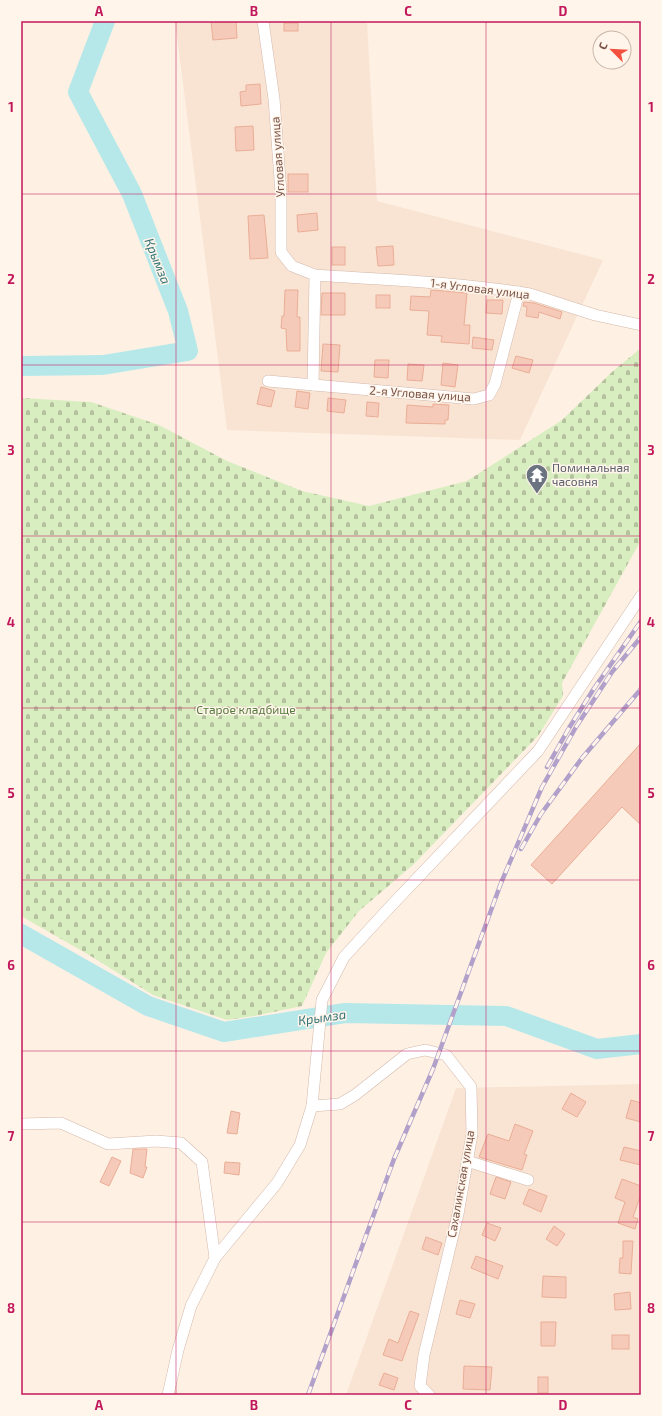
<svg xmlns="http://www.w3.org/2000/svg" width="662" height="1416" font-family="'Exo 2',sans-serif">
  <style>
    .residential { fill: #f9e4d4 }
    .cemetery { fill: url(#cemetery-stones) }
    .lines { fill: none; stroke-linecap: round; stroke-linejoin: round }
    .river { stroke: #b6e8ea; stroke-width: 20 }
    .building { fill: #f6cab8; stroke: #eaad97 }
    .minor-casing { stroke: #d3b8ab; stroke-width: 12 }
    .minor { stroke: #fff; stroke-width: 11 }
    .rail-casing { stroke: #b1a0c9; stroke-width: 4.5 }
    .rail { stroke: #fff5eb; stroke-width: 3; stroke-dasharray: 9; stroke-linecap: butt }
    .grid { fill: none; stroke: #c2185b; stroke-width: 1; stroke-opacity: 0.55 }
    .labels { text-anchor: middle; stroke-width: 3; stroke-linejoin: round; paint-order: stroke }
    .street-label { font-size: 12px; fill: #795246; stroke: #fff5eb }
    .worship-label { font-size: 12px; fill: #5b616d; stroke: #fff5eb; text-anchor: start }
    .park-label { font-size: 12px; fill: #557a3b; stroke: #fff5eb }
    .water-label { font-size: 13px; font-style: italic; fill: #367579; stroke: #fff5eb }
    .neatline { fill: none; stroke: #c2185b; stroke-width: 1.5 }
    .grid-label { font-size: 13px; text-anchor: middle; font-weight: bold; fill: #c2185b }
  </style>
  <defs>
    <pattern id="cemetery-stones" width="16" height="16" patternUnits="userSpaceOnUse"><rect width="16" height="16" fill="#d8edc0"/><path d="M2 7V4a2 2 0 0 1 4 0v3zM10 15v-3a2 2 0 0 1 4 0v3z" fill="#b4c39e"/></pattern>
  </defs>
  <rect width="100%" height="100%" fill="#fef1e3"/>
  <g class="residential">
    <polygon points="175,21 367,21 377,201 603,260 520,440 227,430"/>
    <polygon points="641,1084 641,1395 346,1395 456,1088"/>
  </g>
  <polygon class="cemetery" points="641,348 641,540 562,683 563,696 538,736 413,865 359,911 326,953 302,1006 254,1016 227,1020 153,995 89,955 21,916 21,398 91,402 159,425 227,461 302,491 369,506 467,481 562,420 612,372"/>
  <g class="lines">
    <g class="river">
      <polyline points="21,366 103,365 188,351 178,311 132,194 78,92 105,21"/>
      <polyline points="21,934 148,1006 224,1032 345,1013 506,1016 597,1049 641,1044"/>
    </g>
  </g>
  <g class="building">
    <polygon points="211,21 236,21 237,38 213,40"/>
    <rect x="284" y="23" width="14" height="8"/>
    <polygon points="260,84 261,104 241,106 240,92 246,91 246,85"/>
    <polygon points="253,126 254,150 236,151 235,127"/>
    <rect x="288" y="174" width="20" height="18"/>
    <polygon points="317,213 318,230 298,232 297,215"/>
    <polygon points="264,215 268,258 250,259 248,216"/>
    <polygon points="393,246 394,265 378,266 376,247"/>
    <rect x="332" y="247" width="13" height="18"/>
    <polygon points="285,290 298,290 297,317 300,317 300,351 287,351 286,329 281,328 282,316 284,316"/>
    <polygon points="431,290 467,293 464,325 470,325 469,344 441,342 442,336 427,335 429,311 410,310 411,296 430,297"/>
    <polygon points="322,293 345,293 345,315 321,315"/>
    <rect x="376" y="295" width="14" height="13"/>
    <polygon points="487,300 503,300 502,314 486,313"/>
    <polygon points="524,302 534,303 562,312 560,319 539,312 538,318 526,316 527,307 523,306"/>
    <polygon points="473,337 494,340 492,350 472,348"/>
    <polygon points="323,344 340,345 338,372 321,371"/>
    <polygon points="516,356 533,360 529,373 512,368"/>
    <polygon points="375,360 389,360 388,378 374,377"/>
    <polygon points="443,363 458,365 455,387 441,385"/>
    <polygon points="408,364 424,365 422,381 407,380"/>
    <polygon points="261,387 275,391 271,407 257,404"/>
    <polygon points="297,391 310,393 308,409 295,407"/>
    <polygon points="328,398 346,400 344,413 327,411"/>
    <polygon points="367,402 379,403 378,417 366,416"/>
    <polygon points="433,404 449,405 448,420 445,420 445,424 406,423 407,405 433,407"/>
    <polygon points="641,743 641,825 622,807 552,884 531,865"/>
    <polygon points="571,1093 586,1102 577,1117 562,1109"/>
    <polygon points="631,1100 641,1103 641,1122 626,1118"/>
    <polygon points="231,1111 240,1113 237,1134 227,1133"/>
    <polygon points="515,1124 533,1131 524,1154 527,1155 522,1170 479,1157 488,1134 509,1141"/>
    <polygon points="624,1147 641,1151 641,1165 620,1160"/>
    <polygon points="133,1149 147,1149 145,1167 147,1167 143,1178 130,1173"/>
    <polygon points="112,1157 121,1161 109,1186 100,1182"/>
    <polygon points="225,1162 240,1163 239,1175 224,1173"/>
    <polygon points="496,1177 511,1182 505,1199 490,1194"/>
    <polygon points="622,1179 641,1186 641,1194 633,1217 638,1219 635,1229 618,1223 625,1202 615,1198"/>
    <polygon points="529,1189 547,1196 541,1212 523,1204"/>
    <polygon points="487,1223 501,1228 495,1241 482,1235"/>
    <polygon points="554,1226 565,1234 557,1246 546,1239"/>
    <polygon points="426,1237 442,1243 438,1255 422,1249"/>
    <polygon points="623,1241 633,1241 631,1274 619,1273 620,1258 623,1258"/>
    <polygon points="476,1256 503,1266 498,1279 471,1268"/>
    <polygon points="543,1276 566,1277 566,1298 542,1297"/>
    <polygon points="630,1292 631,1309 615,1310 614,1294"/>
    <polygon points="460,1300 475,1304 470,1318 456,1314"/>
    <polygon points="410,1311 419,1314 402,1361 383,1355 389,1339 398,1343"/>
    <polygon points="541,1322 556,1322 555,1346 541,1346"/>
    <rect x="612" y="1335" width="17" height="14"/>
    <polygon points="464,1366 492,1367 490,1390 463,1389"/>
    <polygon points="384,1373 398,1378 394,1390 379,1385"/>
    <rect x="538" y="1377" width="10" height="16"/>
  </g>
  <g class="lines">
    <g class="minor-casing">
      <g id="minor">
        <path d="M263 21 274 99 281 193V252L292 266 315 275C386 280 459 282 530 294L595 315 641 325"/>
        <polyline points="268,381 474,399 489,395 495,384 519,292"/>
        <polyline points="313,385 315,275"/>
        <polyline points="312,1106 340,1104 355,1095 407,1054 425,1050 446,1055 471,1087 472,1134 458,1214 424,1355 420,1386 429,1395"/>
        <polyline points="21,1124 61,1123 108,1144 156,1141 181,1143 202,1162 215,1258"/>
        <polyline points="467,1161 528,1180"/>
        <polyline points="168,1395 178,1350 191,1306 215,1258 277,1183 300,1145 312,1106 322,1000 344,957 389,908 538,751 641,596"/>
      </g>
    </g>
    <use href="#minor" class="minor"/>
    <g class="rail-casing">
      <g id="rail">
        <polyline points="547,767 569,728 593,690 641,621"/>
        <polyline points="521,849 541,814 582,758 641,689"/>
        <polyline points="308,1395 394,1159 433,1069 501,883 542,787 576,727 612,672 641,637"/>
      </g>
    </g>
    <use href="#rail" class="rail"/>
  </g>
  <path class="grid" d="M176 21V1395M331 21V1395M486 21V1395M21 194H641M21 365H641M21 536H641M21 708H641M21 880H641M21 1051H641M21 1222H641"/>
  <defs>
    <g id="temple-pin" transform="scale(1.15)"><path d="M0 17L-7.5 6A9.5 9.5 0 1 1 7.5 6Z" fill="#6b7280" stroke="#fff5eb"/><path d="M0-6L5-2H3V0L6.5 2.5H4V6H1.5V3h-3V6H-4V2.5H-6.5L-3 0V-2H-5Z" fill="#fff"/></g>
  </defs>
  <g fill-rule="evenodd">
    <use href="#temple-pin" x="537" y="475"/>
  </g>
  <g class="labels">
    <g class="street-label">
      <text transform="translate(278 157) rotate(-94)" y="4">Угловая улица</text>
      <text transform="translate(480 289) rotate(7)" y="4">1-я Угловая улица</text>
      <text transform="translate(420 394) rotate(4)" y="4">2-я Угловая улица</text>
      <text transform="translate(461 1184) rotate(-80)" y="4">Сахалинская улица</text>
    </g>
    <g class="worship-label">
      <text x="552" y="472">Поминальная<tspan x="552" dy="14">часовня</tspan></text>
    </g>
    <g class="park-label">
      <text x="246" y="714">Старое кладбище</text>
    </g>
    <g class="water-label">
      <text transform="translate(158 261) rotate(68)" y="5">Крымза</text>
      <text transform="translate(322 1017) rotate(-8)" y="5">Крымза</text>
    </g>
  </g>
  <rect width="662" height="1416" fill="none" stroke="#fff5eb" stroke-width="44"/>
  <g transform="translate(612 50) rotate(294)"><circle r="19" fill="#fff5eb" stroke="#c9b4a9"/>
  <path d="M0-3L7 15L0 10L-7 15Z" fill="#f3503d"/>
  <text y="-6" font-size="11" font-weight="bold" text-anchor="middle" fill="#795246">С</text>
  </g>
  <rect x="22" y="22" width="618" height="1372" class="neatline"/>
  <g class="grid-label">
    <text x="99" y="16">A</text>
    <text x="254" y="16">B</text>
    <text x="408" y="16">C</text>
    <text x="563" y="16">D</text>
    <text x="11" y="112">1</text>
    <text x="651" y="112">1</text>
    <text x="11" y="284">2</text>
    <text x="651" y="284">2</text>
    <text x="11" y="455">3</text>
    <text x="651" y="455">3</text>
    <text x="11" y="627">4</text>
    <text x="651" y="627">4</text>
    <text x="11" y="798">5</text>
    <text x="651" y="798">5</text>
    <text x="11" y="970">6</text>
    <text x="651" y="970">6</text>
    <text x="11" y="1141">7</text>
    <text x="651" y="1141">7</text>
    <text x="11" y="1313">8</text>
    <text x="651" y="1313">8</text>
    <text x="99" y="1410">A</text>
    <text x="254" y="1410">B</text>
    <text x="408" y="1410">C</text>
    <text x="563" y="1410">D</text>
  </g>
</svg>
